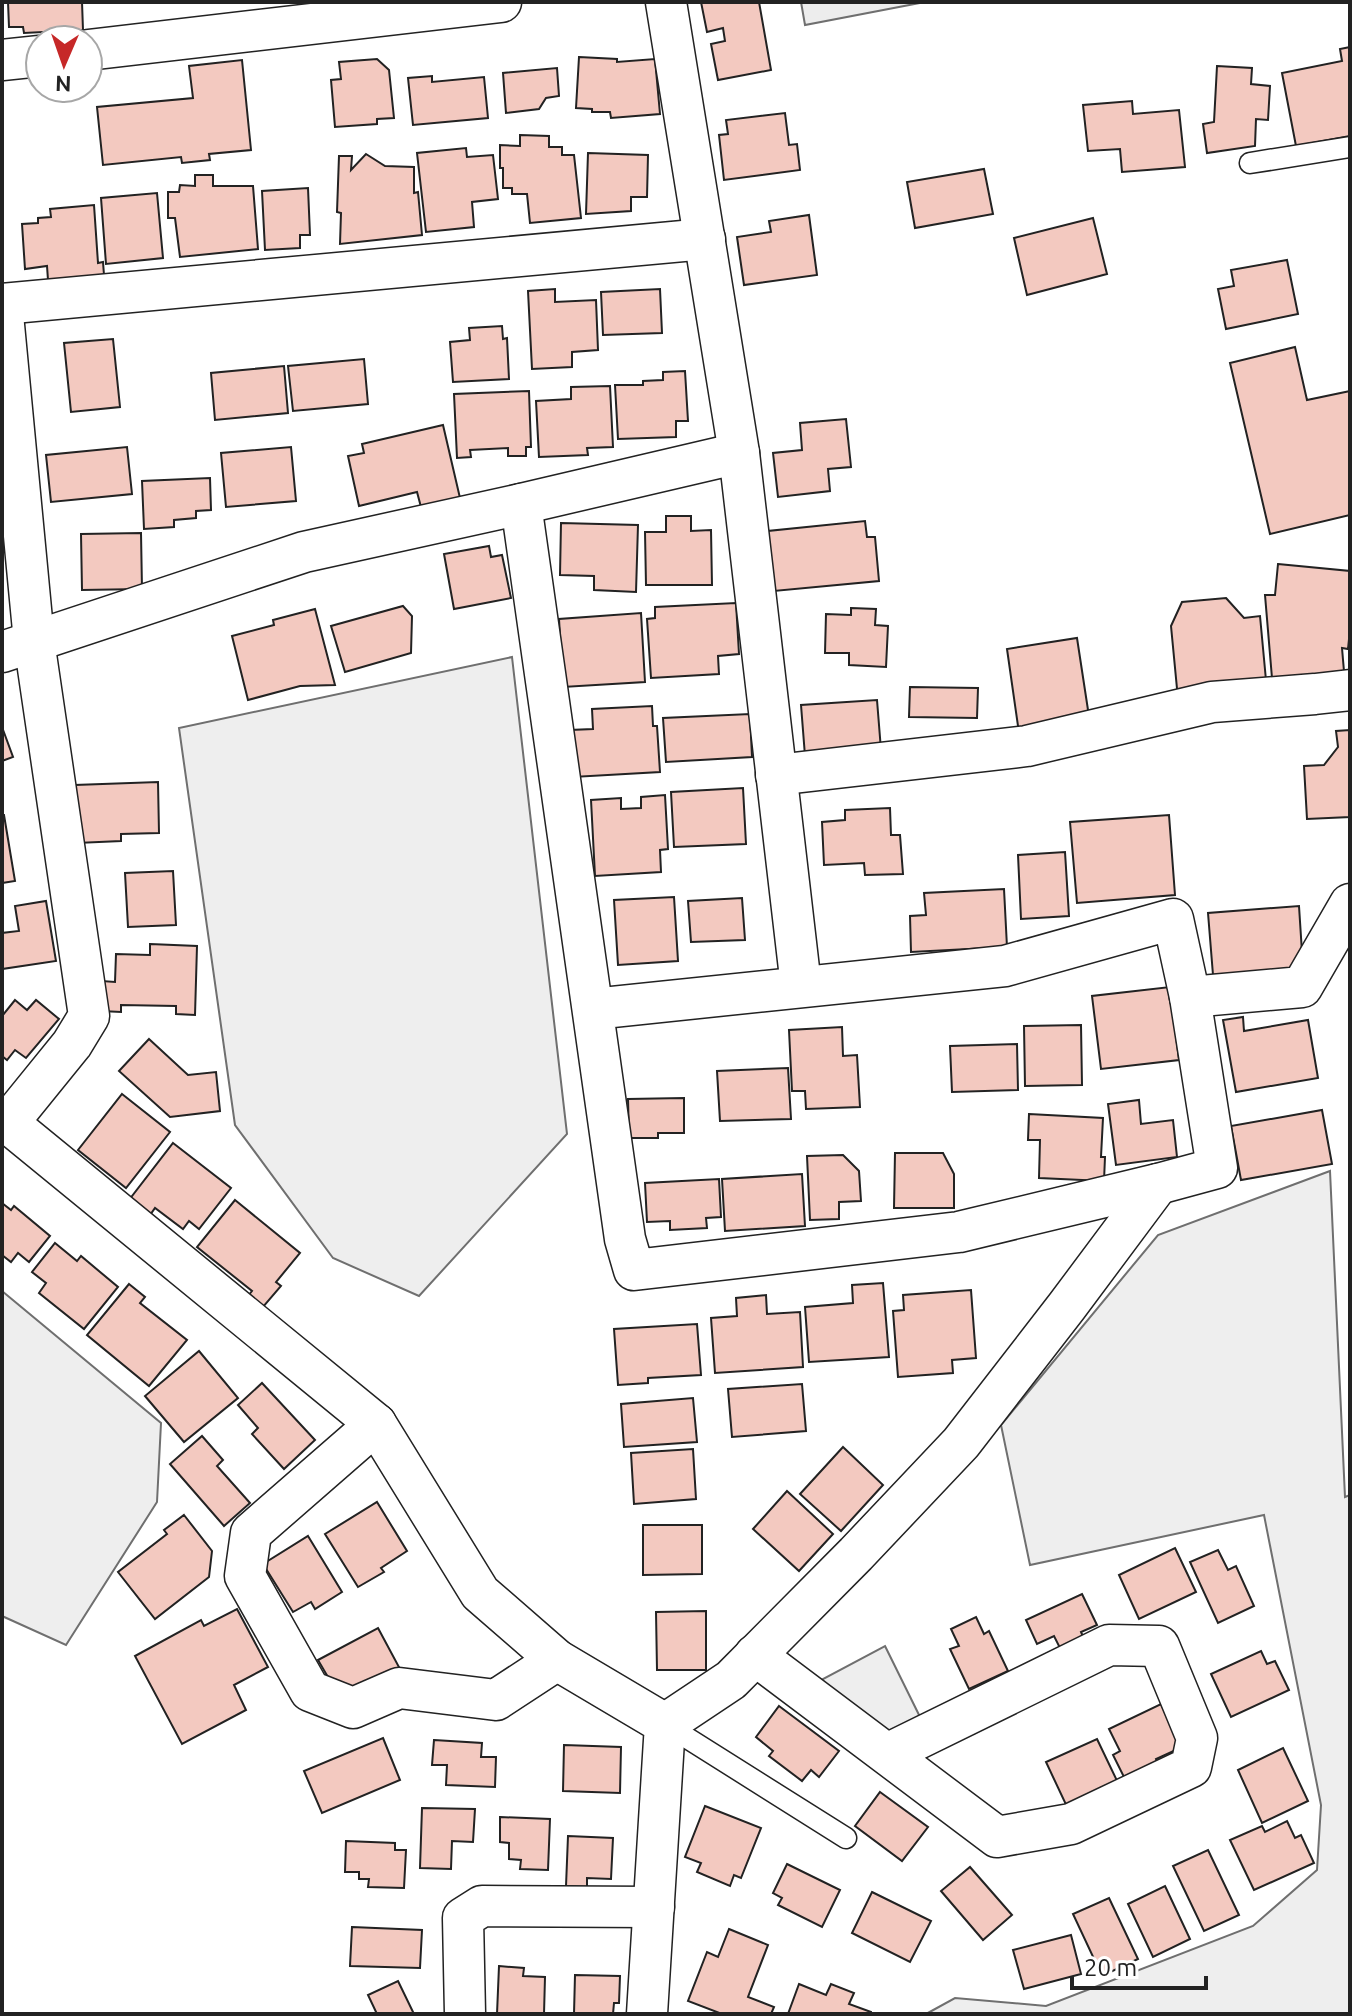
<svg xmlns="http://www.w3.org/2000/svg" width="1352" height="2016" font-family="Ubuntu,sans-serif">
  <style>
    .green { fill: #eee; stroke: #6f6f6f; stroke-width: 2 }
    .parking { fill: #ededed; stroke: #6f6f6f; stroke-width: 2 }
    .building { fill: #f3c9c0; stroke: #222; stroke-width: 2 }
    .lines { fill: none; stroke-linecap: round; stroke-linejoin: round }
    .service-casing { stroke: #222; stroke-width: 23 }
    .minor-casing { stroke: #222; stroke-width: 43 }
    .service { stroke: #fff; stroke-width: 20 }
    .minor { stroke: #fff; stroke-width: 40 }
  </style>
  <rect width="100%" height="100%" fill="#fff"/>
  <g class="green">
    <polygon points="512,657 567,1134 419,1296 333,1258 235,1125 179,728"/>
    <polygon points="1330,1171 1345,1497 1350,1495 1350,2014 926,2014 955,1998 1046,2006 1253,1926 1317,1870 1321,1805 1264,1515 1030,1565 1001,1425 1158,1235"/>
    <polygon points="2,1291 161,1423 157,1502 66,1645 2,1616"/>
    <polygon points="885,1646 922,1721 881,1734 806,1688"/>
  </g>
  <polygon class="parking" points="801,2 925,2 805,25"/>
  <g class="building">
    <polygon points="8,2 82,2 83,30 24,33 23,27 9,27"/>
    <polygon points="701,2 759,2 771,70 718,80 711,44 725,41 723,28 707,32"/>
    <polygon points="1350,47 1350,136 1296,146 1282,73 1342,61 1340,49"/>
    <polygon points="579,57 617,59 617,62 655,59 660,114 611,118 610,112 592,112 592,109 576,108"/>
    <polygon points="377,59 389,70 394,118 377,119 377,124 335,127 331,80 341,79 339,62"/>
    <polygon points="242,60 251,150 209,154 210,160 182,163 181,157 103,165 97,107 193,98 189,66"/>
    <polygon points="1217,66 1252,68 1251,84 1270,86 1268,120 1256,119 1255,146 1207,153 1203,124 1214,122"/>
    <polygon points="557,68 559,96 546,98 539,109 506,113 503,73"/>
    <polygon points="432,76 432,82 484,77 488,118 413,125 408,78"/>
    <polygon points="1132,101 1133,114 1179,110 1185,167 1122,172 1120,149 1088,151 1083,105"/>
    <polygon points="785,113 789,145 797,144 800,170 724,180 719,135 728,134 726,120"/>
    <polygon points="520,135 549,136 549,147 562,147 562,155 574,155 581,218 530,223 527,194 512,194 512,188 503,188 503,168 500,168 500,145 520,146"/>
    <polygon points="466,148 467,157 493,155 498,199 472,202 474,227 426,232 417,153"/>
    <polygon points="588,153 648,155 647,197 631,197 631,211 586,214"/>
    <polygon points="366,154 385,166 414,167 414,193 418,192 422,235 340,244 341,213 337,212 339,156 352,156 351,170"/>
    <polygon points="984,169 993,214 915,228 907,182"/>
    <polygon points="195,175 213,175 213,186 253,186 258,249 180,257 175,218 168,218 168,192 179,192 180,185 195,186"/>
    <polygon points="308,188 310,235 300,235 300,248 265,250 262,191"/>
    <polygon points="157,193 163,258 106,264 101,198"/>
    <polygon points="94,205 98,263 103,262 104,275 48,280 47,266 25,269 22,224 38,223 38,218 51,217 50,209"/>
    <polygon points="809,215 817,275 744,285 737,237 771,232 769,221"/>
    <polygon points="1093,218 1107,274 1027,295 1014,238"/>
    <polygon points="1287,260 1298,314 1226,329 1218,289 1234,286 1231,270"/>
    <polygon points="555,289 555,302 596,300 598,350 572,352 572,367 532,369 528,291"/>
    <polygon points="660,289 662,333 603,335 601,292"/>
    <polygon points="502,326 503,339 507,338 509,379 453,382 450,342 470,340 469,328"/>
    <polygon points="113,339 120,407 71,412 64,343"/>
    <polygon points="1295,347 1307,400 1350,391 1350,515 1270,534 1230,363"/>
    <polygon points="364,359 368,404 293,411 288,366"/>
    <polygon points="284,366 288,413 215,420 211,373"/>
    <polygon points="685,371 688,421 676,421 676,437 618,439 615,385 643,385 643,381 663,380 663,372"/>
    <polygon points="610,386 613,447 587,448 588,455 539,457 536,401 571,399 571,387"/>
    <polygon points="529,391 531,447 526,447 526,456 508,456 508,448 470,450 471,457 457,458 454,394"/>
    <polygon points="846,419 851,467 828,469 830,491 778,497 773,453 802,450 800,423"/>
    <polygon points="443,425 460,498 421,507 417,492 359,506 348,456 364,453 362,444"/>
    <polygon points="127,447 132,494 51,502 46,455"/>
    <polygon points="291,447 296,501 226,507 221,453"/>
    <polygon points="210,478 211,510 196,511 196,518 174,520 174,527 144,529 142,481"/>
    <polygon points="666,516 691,516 691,531 711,530 712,585 646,585 645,532 666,532"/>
    <polygon points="865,521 867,537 875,537 879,581 774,591 768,531"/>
    <polygon points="561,523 638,525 636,592 594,590 594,576 560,575"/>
    <polygon points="141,533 142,589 82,590 81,534"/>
    <polygon points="489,546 491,557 502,555 511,598 454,609 444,554"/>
    <polygon points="1278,564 1350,571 1350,629 1348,649 1342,648 1345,683 1273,690 1265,595 1275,595"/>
    <polygon points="1226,598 1244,618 1260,616 1267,691 1178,699 1171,626 1182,602"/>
    <polygon points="736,603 739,654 718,656 719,674 651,678 647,619 655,618 655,607"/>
    <polygon points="403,606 412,616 411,653 345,672 331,626"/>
    <polygon points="851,608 876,609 875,625 888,626 886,667 849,665 849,653 825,653 826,614 851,615"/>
    <polygon points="315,609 335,685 300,686 248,700 232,636 274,625 273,620"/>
    <polygon points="641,613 645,682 563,687 559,619"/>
    <polygon points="1077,638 1090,723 1019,733 1007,649"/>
    <polygon points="910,687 978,688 977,718 909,717"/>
    <polygon points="877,700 881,750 805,756 801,705"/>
    <polygon points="652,706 653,726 657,726 660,772 573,777 570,730 593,729 592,709"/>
    <polygon points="750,714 752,757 666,762 663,718"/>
    <polygon points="2,727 13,757 2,761"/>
    <polygon points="1350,730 1350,817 1307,819 1304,766 1324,765 1338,747 1336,731"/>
    <polygon points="158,782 159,833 121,834 121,841 77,843 75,785"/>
    <polygon points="743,788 746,844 674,847 671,792"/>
    <polygon points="665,795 668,849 660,850 661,872 595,876 591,800 621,798 621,809 641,808 641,797"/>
    <polygon points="890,808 891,835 900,835 903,874 865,875 864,863 824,865 822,822 845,820 845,810"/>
    <polygon points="2,815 4,815 15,881 2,883"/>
    <polygon points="1169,815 1175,895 1077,903 1070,822"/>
    <polygon points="1065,852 1069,916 1021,919 1018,855"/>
    <polygon points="173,871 176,925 128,927 125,873"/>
    <polygon points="1004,889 1007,947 911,952 910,916 926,915 924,893"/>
    <polygon points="674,897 678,961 618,965 614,900"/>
    <polygon points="742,898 745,940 691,942 688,901"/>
    <polygon points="46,901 56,961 2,969 2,933 19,931 15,906"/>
    <polygon points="1299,906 1303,968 1213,975 1208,913"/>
    <polygon points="150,944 197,946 195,1015 176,1014 176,1006 121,1005 121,1012 101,1011 102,981 115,982 116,954 150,955"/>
    <polygon points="1170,987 1179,1060 1101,1069 1092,996"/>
    <polygon points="15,1000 27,1010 36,1000 59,1019 26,1058 15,1050 7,1060 2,1056 2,1016"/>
    <polygon points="1243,1017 1244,1031 1308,1020 1318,1078 1236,1092 1223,1020"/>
    <polygon points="1081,1025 1082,1085 1025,1086 1024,1026"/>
    <polygon points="842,1027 843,1056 857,1055 860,1107 806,1109 805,1091 792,1091 789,1030"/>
    <polygon points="149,1039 188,1075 216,1072 220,1111 170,1117 119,1071"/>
    <polygon points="1017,1044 1018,1090 952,1092 950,1046"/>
    <polygon points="788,1068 791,1119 720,1121 717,1071"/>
    <polygon points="122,1094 170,1132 126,1188 78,1150"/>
    <polygon points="684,1098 684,1133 658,1133 658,1138 629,1138 628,1099"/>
    <polygon points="1139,1100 1141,1124 1173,1120 1177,1157 1116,1165 1108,1104"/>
    <polygon points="1322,1110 1332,1164 1241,1180 1231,1126"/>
    <polygon points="1029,1114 1103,1118 1101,1157 1105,1157 1104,1181 1039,1178 1040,1140 1028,1140"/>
    <polygon points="173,1143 231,1188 199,1229 189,1221 183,1229 155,1208 150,1215 129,1200"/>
    <polygon points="895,1153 943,1153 954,1174 954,1208 894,1208"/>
    <polygon points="843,1155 859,1171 861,1201 839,1202 839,1219 810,1220 807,1156"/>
    <polygon points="802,1174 805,1226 725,1231 722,1179"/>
    <polygon points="719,1179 721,1217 706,1218 707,1228 670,1230 670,1221 647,1222 645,1183"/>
    <polygon points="235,1200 300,1253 276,1282 281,1286 263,1307 248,1296 252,1291 197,1247"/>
    <polygon points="2,1203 11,1210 14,1206 50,1236 29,1262 18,1253 11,1262 2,1255"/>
    <polygon points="55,1243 77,1261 81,1256 118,1287 84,1329 39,1293 46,1283 32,1272"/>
    <polygon points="883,1283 889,1357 809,1362 805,1307 853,1303 852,1285"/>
    <polygon points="129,1284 145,1297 140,1303 187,1340 149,1386 87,1335"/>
    <polygon points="971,1290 976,1358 952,1360 953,1373 898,1377 893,1311 904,1310 903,1295"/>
    <polygon points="766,1295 767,1314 800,1312 803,1367 715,1373 711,1318 737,1316 736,1298"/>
    <polygon points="697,1324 701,1375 648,1378 648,1383 618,1385 614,1329"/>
    <polygon points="199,1351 238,1398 184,1442 145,1396"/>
    <polygon points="262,1383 315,1440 284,1469 252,1434 258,1428 238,1405"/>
    <polygon points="802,1384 806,1431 732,1437 728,1389"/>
    <polygon points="693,1398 697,1442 624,1447 621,1404"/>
    <polygon points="202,1436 223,1460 217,1466 250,1503 224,1526 170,1464"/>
    <polygon points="843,1447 883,1485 841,1531 800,1494"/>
    <polygon points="693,1449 696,1499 634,1504 631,1453"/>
    <polygon points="787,1491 833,1534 799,1571 753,1529"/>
    <polygon points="377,1502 407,1551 381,1568 384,1572 358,1587 325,1534"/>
    <polygon points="184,1515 212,1551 209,1577 155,1619 118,1572 167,1534 164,1530"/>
    <polygon points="643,1525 702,1525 702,1574 643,1575"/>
    <polygon points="308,1536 342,1592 315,1609 311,1602 293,1612 263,1564"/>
    <polygon points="1175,1548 1196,1592 1139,1619 1119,1575"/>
    <polygon points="1218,1550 1228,1570 1236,1566 1254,1606 1218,1623 1190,1562"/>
    <polygon points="1082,1594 1097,1625 1081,1632 1085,1641 1062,1652 1054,1636 1037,1644 1026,1620"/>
    <polygon points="237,1609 268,1667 234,1685 246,1710 182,1744 135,1656 201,1620 204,1626"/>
    <polygon points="706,1611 706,1670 657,1670 656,1612"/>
    <polygon points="976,1617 984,1634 989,1631 1008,1671 969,1689 950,1649 959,1646 951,1629"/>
    <polygon points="378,1628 400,1669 351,1696 332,1684 318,1660"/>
    <polygon points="1261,1651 1267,1664 1275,1661 1289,1690 1231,1717 1211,1674"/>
    <polygon points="1161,1704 1169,1721 1189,1744 1156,1759 1160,1770 1128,1785 1113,1755 1120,1751 1109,1729"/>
    <polygon points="779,1706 839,1751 819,1777 811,1770 802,1781 769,1756 773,1751 756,1737"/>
    <polygon points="383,1738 400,1780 322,1813 304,1771"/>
    <polygon points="1097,1739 1120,1787 1069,1811 1046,1762"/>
    <polygon points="434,1740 482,1743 481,1757 496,1757 495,1787 446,1785 447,1765 432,1765"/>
    <polygon points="564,1745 621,1747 620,1793 563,1791"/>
    <polygon points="1283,1748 1308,1801 1262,1823 1238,1770"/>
    <polygon points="880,1792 928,1827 902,1861 855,1826"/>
    <polygon points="705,1806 761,1828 741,1878 734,1875 730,1886 697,1872 701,1863 685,1857"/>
    <polygon points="422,1808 475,1809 473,1842 452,1841 451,1869 420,1868"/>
    <polygon points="500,1817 550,1819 548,1870 520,1869 521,1860 509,1859 509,1843 500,1842"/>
    <polygon points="1287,1821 1295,1838 1301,1835 1314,1863 1254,1890 1230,1840 1262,1826 1265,1832"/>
    <polygon points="568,1836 613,1838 611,1879 587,1878 587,1887 566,1886"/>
    <polygon points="346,1841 395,1843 395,1850 406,1850 404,1888 368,1887 369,1879 359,1879 359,1872 345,1872"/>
    <polygon points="1208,1850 1239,1915 1204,1931 1173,1866"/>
    <polygon points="787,1864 840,1890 822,1927 778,1905 782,1898 773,1893"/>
    <polygon points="970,1867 1012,1915 983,1940 941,1891"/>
    <polygon points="1165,1886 1190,1939 1153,1957 1128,1904"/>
    <polygon points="872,1892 931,1921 910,1962 852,1933"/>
    <polygon points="1109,1898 1138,1959 1102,1976 1073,1914"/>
    <polygon points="352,1927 422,1930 420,1968 350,1966"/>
    <polygon points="729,1929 768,1945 748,1997 774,2007 771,2014 722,2014 688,2001 707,1952 718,1957"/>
    <polygon points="1071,1935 1081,1974 1024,1989 1013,1950"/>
    <polygon points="499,1966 524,1968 523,1976 545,1977 544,2014 497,2014"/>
    <polygon points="575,1975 620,1976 619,2003 614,2003 613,2014 574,2014"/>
    <polygon points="398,1981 414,2014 377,2014 368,1995"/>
    <polygon points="799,1984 826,1995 831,1984 854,1993 849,2004 871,2012 871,2014 788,2014"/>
  </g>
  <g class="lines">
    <g class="service-casing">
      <g id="service">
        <polyline points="1250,163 1350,147"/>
        <polyline points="665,1724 846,1838"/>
      </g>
    </g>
    <g class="minor-casing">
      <g id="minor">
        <polyline points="666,2 739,453 801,986"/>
        <polyline points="88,50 501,2"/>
        <polyline points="2,60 40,56"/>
        <polyline points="2,304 34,641 89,1016 72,1044 8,1123"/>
        <polyline points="2,304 705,239"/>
        <polyline points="521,504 625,1239 634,1270 959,1232 1158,1184 1217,1168 1190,997 1173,919 1005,966 593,1009"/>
        <polyline points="2,652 304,552 521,504 739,453"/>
        <polyline points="776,775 1027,746 1212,702 1315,694 1350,690"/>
        <polyline points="1190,997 1302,987 1350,904"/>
        <polyline points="2,1118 376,1424 480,1593 557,1660 665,1724 647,2014"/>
        <polyline points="376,1424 251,1533 245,1576 310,1691 353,1708 399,1688 496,1700 557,1660"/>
        <polyline points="755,1655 997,1837 1071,1824 1191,1767 1197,1738 1159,1646 1109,1645 887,1754"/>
        <polyline points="665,1724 731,1680 856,1554 961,1443 1067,1306 1158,1184"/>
        <polyline points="465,2014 463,1918 482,1906 654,1907"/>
      </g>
    </g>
    <use href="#service" class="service"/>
    <use href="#minor" class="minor"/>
  </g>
  <rect width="1352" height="2016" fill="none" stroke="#222222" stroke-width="8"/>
  <g transform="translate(64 64) rotate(182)"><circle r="38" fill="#ffffff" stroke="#a7a7a7" stroke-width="2"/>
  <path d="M0-6L14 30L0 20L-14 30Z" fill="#c62828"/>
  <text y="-12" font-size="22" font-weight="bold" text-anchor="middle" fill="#222222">N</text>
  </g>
  <path d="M1072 1976v12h134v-12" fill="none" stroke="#222222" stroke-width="4"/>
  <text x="1084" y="1976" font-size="24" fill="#222222" stroke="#ffffff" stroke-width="6" paint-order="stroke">20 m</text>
</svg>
